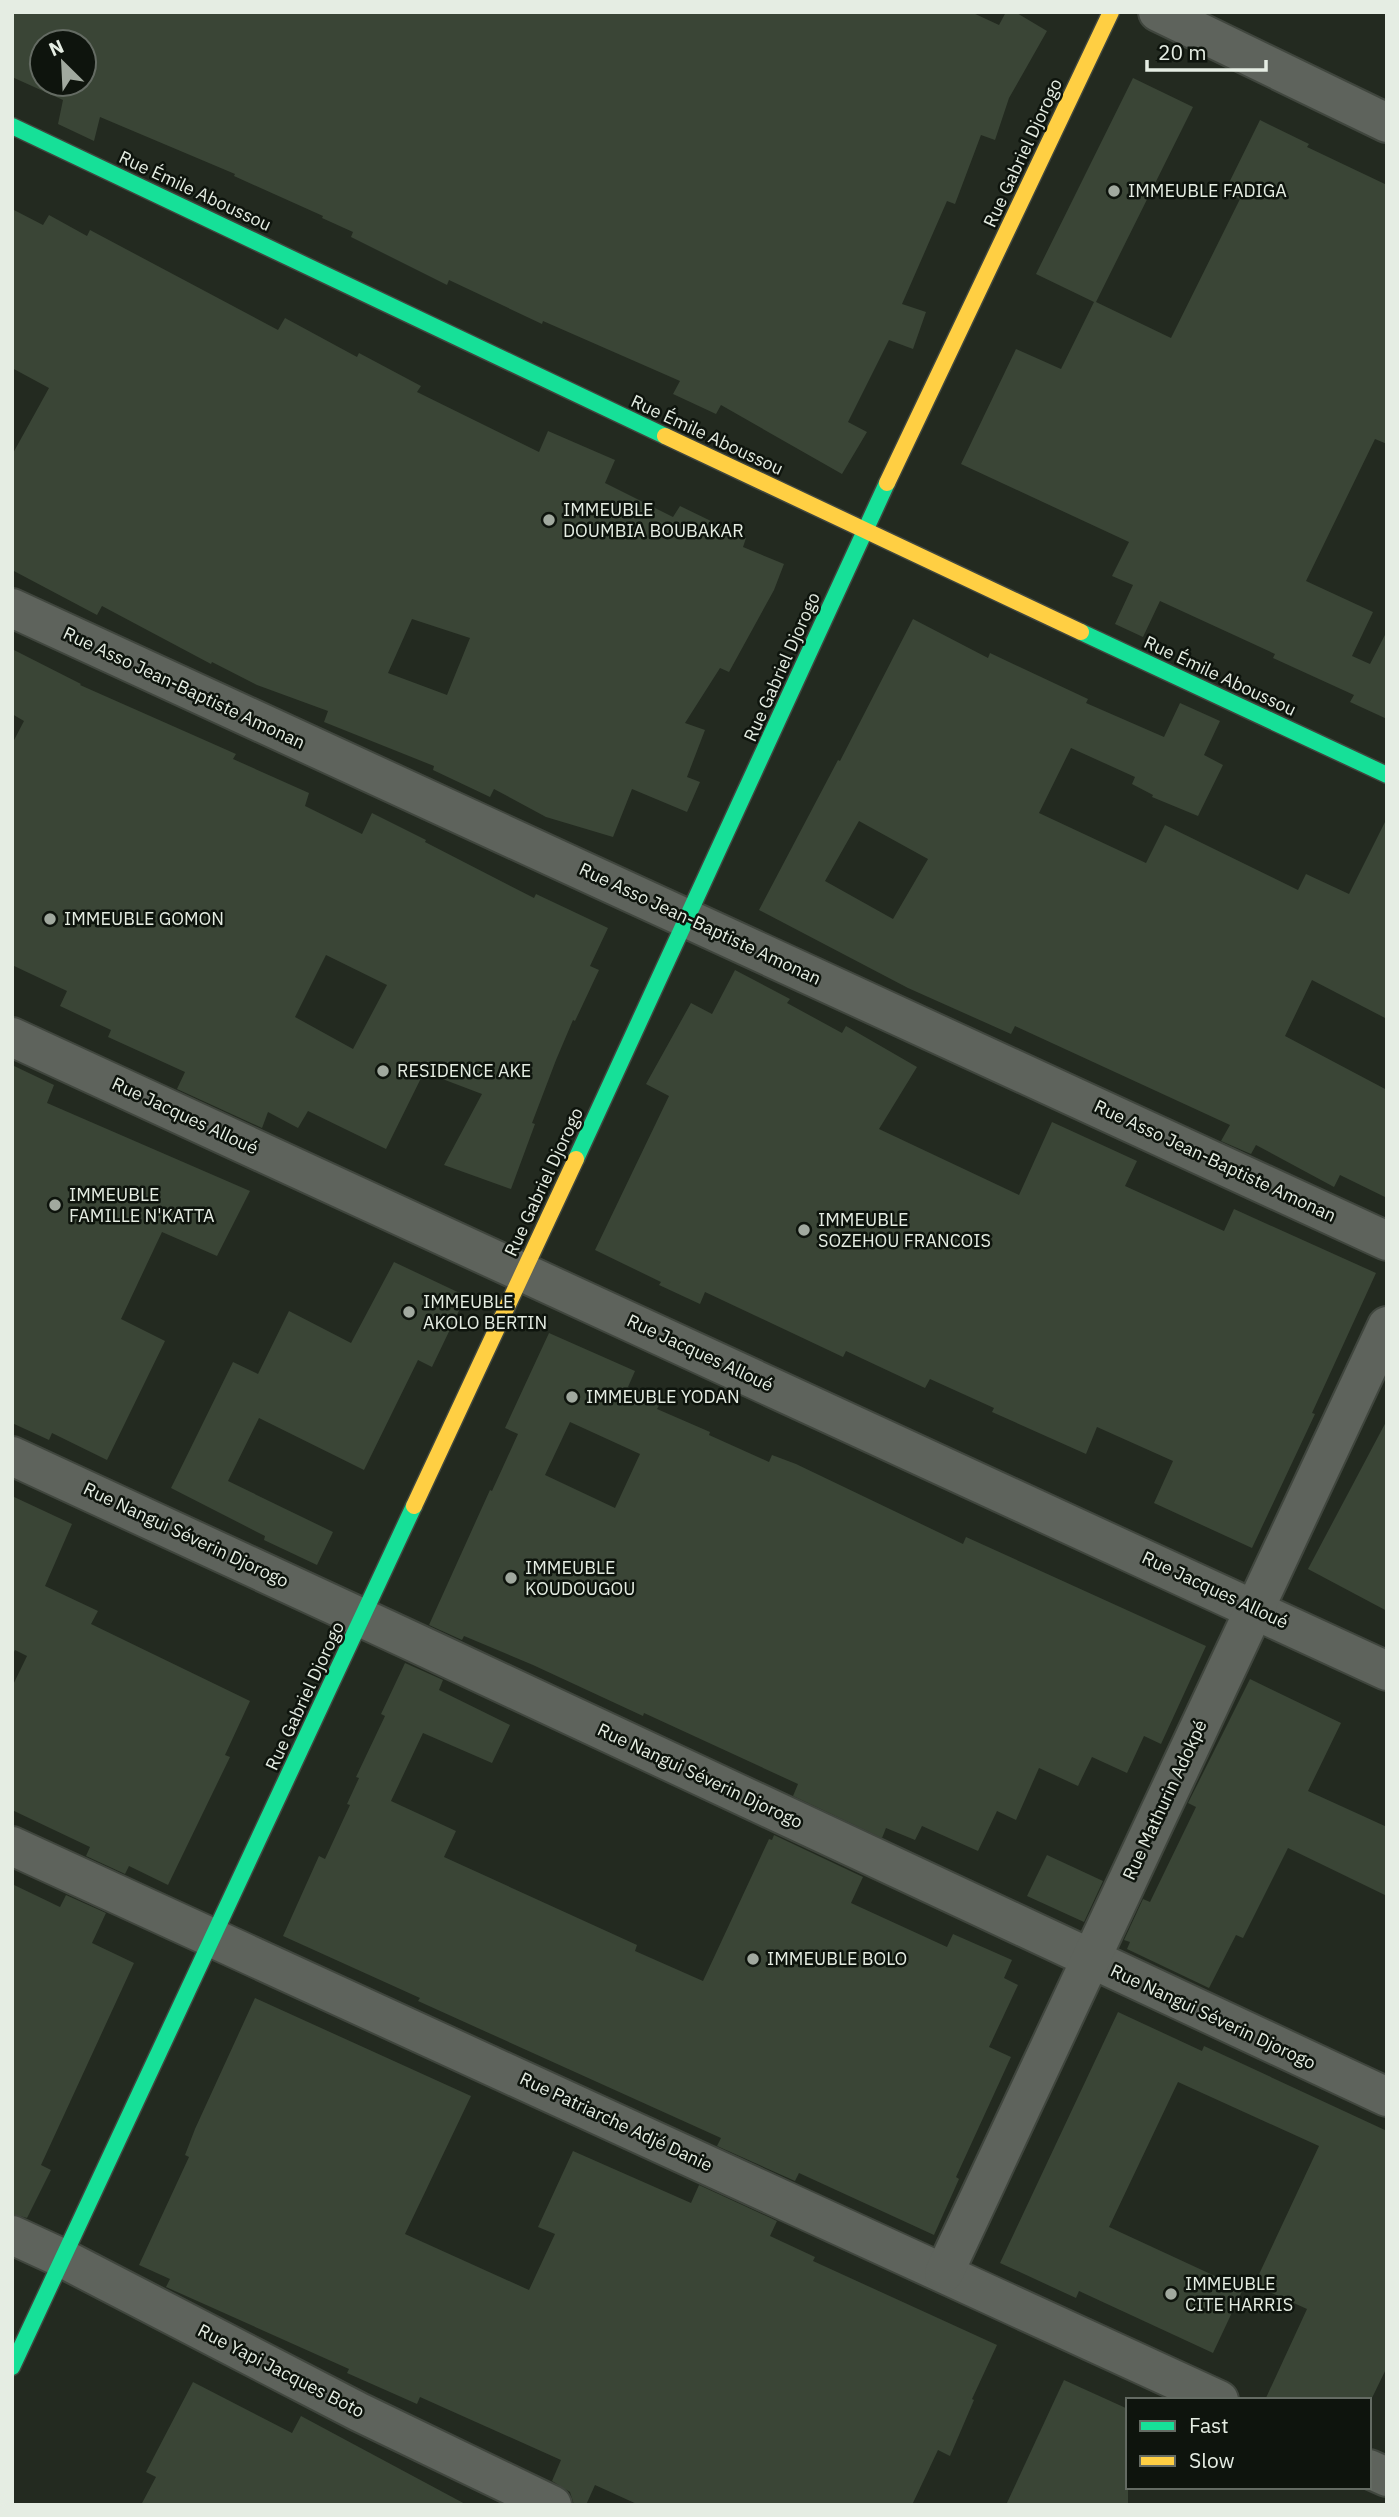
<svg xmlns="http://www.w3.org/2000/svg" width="1399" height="2517" font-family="'IBM Plex Sans',sans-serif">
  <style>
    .building { fill: #3a4536; fill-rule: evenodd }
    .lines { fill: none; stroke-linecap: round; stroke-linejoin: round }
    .street-casing { stroke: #40463e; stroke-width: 42 }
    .fast-casing { stroke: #40463e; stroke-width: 19 }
    .slow-casing { stroke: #40463e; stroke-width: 19 }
    .street { stroke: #5e635c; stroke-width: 38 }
    .fast { stroke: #16e098; stroke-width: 16 }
    .slow { stroke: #ffcf43; stroke-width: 16 }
    .poi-dot { fill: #a1a99f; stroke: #0e140d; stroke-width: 2.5 }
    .labels { text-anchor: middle; stroke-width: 5; stroke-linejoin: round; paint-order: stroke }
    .street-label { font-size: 18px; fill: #e5ede3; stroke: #0e140d }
    .poi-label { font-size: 18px; fill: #e5ede3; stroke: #0e140d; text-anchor: start }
  </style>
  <rect width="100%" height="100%" fill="#232a20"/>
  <g class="building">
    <path d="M12 12H971L999 25 1006 12H1015L1047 31 1009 98 995 140 981 135 955 204 947 201 902 304 926 312 913 349 889 340 848 422 867 432 842 474 721 405 716 414 673 394 680 381 543 321 542 324 449 280 447 285 351 237 353 232 322 218 323 216 234 176 235 174 100 117 94 141 58 124 63 100 12 77ZM42 42H84V84H42Z"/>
    <polygon points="1133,78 1193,107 1096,302 1171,338 1240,199 1224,193 1260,120 1309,144 1307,147 1387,185 1387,444 1375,439 1306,581 1373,612 1352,656 1370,664 1387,631 1387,719 1350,702 1354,695 1273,658 1275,654 1160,601 1143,637 1115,624 1133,585 1112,576 1129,542 961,464 1016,349 1061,369 1094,302 1036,274"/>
    <path d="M12 209 43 225 49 215 87 236 90 230 278 330 285 318 357 357 359 353 421 386 417 392 539 452 548 431 615 460 605 483 673 517 680 506 746 538 743 547 784 564 774 590 729 672 720 668 685 723 705 730 687 777 700 782 687 812 632 789 613 837 546 817 494 789 490 797 433 770 434 766 324 722 328 711 257 685 212 662 211 664 102 606 97 615 12 570V455L49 388 12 368ZM412 619 470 638 447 695 388 673Z"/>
    <path d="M913 619 988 658 990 653 1088 699 1086 703 1164 737 1180 703 1220 721 1204 755 1223 765 1198 816 1152 797 1153 795 1132 784 1135 777 1071 748 1039 813 1146 863 1165 825 1298 890 1306 874 1349 894 1387 818V1019L1312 980 1285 1036 1387 1090V1198L1340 1175 1334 1187 1256 1145 1251 1154 1221 1141 1230 1125 1015 1026 1011 1034 908 988 759 910 838 760 840 761ZM859 821 928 859 893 919 825 881Z"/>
    <path d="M12 649 81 684 80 685 236 754 233 759 309 793 305 806 362 834 372 813 426 840 425 842 534 898 536 894 608 928 590 966 599 970 575 1021 573 1020 556 1060 532 1123 535 1124 511 1189 444 1165 482 1094 424 1072 386 1149 308 1111 298 1128 268 1112 262 1128 177 1089 185 1072 108 1037 111 1030 60 1006 67 991 12 965V744L24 721 12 714ZM326 955 387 985 353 1049 295 1017Z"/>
    <polygon points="735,970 790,999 787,1003 842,1033 846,1026 917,1067 879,1129 1019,1195 1052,1122 1137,1161 1125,1186 1224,1231 1234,1209 1376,1273 1312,1413 1315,1414 1252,1548 1154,1503 1173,1461 1097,1427 1086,1454 992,1412 994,1408 930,1379 925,1388 846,1351 843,1357 705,1292 700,1304 659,1285 661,1282 595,1250 669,1096 646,1084 691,1003 712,1014"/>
    <polygon points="12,1065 54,1085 47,1103 250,1191 217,1256 162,1232 121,1319 165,1341 107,1460 52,1433 49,1440 12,1423"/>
    <polygon points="394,1262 466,1296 432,1367 418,1360 364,1470 259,1418 228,1481 333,1532 317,1565 264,1540 265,1536 171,1488 233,1362 258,1374 289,1311 351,1343"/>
    <path d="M549 1333 635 1371 628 1387 661 1402 657 1409 710 1432 709 1435 769 1462 772 1455 796 1464 963 1544 966 1537 1206 1646 1161 1744 1144 1736 1127 1773 1092 1757 1078 1786 1039 1768 1016 1820 997 1811 978 1851 922 1826 915 1840 886 1828 882 1838 793 1796 798 1784 644 1713 643 1716 533 1665 464 1636 462 1640 429 1625 490 1490 492 1491 518 1434 505 1428ZM570 1422 640 1454 615 1508 545 1475Z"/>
    <polygon points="1387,1420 1387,1611 1308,1569"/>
    <polygon points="12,1496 72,1524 45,1586 98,1611 91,1624 250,1701 225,1755 230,1757 168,1885 129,1866 125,1874 86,1856 90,1847 12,1810 12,1687 27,1656 15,1650 12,1656"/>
    <polygon points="405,1663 443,1680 439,1690 510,1725 492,1763 423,1733 391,1801 456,1831 444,1857 637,1945 635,1951 703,1981 769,1839 772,1840 774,1835 863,1877 851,1903 947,1947 953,1934 1012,1960 1004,1978 1018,1985 989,2047 1011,2057 956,2177 959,2179 934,2235 799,2173 795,2181 717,2146 721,2138 418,2001 420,1998 283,1936 319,1856 325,1859 350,1805 347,1804 359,1778 356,1777 385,1716 381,1714"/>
    <polygon points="1250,1679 1341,1723 1308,1791 1387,1827 1387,1896 1288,1848 1243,1938 1236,1935 1209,1988 1127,1949 1130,1942 1124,1940 1143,1899 1150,1902 1196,1807 1188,1803"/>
    <polygon points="1047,1855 1103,1881 1084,1922 1027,1896"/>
    <polygon points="12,1884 60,1907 66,1895 106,1913 92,1943 134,1963 41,2165 51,2170 27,2218 12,2214"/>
    <polygon points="255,1998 471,2096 405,2234 529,2290 555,2234 538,2227 573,2151 691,2203 699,2185 777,2221 770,2236 815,2257 813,2261 997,2345 972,2399 974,2400 950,2456 938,2450 912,2505 639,2505 595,2485 586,2505 574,2505 570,2492 552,2481 561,2460 420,2397 417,2404 347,2373 349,2369 166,2287 170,2279 139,2265 189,2157 185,2155 195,2129"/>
    <polygon points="1118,2012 1202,2051 1204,2046 1387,2131 1387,2367 1371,2400 1265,2400 1307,2309 1254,2285 1319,2146 1178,2082 1109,2227 1243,2289 1213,2353 1079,2291 1076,2298 1000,2263"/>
    <polygon points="1064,2380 1128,2409 1128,2505 1006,2505"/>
    <polygon points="193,2382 292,2433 301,2416 467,2505 141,2505 156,2477 146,2472"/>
  </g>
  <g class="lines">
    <g class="street-casing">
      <g id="street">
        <polyline points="1158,12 1387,123"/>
        <polyline points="12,608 1387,1241"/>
        <polyline points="12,1037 1387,1671"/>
        <path d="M12 1456C472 1666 927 1886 1387 2097"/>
        <polyline points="12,1846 1219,2400"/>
        <polyline points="12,2235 62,2258 359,2412 552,2505"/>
        <polyline points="944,2273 1387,1326"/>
        <polyline points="1369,2469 1387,2477"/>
      </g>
    </g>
    <g class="fast-casing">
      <g id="fast">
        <polyline points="12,126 665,436"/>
        <polyline points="1081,632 1387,775"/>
        <polyline points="576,1159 887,483"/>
        <polyline points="12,2367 414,1506"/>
      </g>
    </g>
    <g class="slow-casing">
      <g id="slow">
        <polyline points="665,436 1081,632"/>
        <polyline points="887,483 1111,12"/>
        <polyline points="414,1506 576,1159"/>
      </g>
    </g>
    <use href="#street" class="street"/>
    <use href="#fast" class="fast"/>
    <use href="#slow" class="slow"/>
  </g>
  <g class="poi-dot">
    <circle cx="1114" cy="191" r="7"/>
    <circle cx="549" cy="520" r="7"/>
    <circle cx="50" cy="919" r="7"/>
    <circle cx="383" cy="1071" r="7"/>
    <circle cx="55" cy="1205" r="7"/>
    <circle cx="804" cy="1230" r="7"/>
    <circle cx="409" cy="1312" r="7"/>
    <circle cx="572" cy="1397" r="7"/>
    <circle cx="511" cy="1578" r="7"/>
    <circle cx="753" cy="1959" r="7"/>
    <circle cx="1171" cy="2294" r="7"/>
  </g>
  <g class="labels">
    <g class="street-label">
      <text transform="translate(1023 153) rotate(-65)" y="6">Rue Gabriel Djorogo</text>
      <text transform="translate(195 191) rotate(25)" y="6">Rue Émile Aboussou</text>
      <text transform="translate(707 435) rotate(25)" y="6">Rue Émile Aboussou</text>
      <text transform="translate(782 667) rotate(-66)" y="6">Rue Gabriel Djorogo</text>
      <text transform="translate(1220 676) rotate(25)" y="6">Rue Émile Aboussou</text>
      <text transform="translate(184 688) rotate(25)" y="6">Rue Asso Jean-Baptiste Amonan</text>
      <text transform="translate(700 924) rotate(25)" y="6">Rue Asso Jean-Baptiste Amonan</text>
      <text transform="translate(185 1116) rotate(25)" y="6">Rue Jacques Alloué</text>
      <text transform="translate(1215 1161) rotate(25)" y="6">Rue Asso Jean-Baptiste Amonan</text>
      <text transform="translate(544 1182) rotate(-65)" y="6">Rue Gabriel Djorogo</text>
      <text transform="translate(700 1353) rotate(25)" y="6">Rue Jacques Alloué</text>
      <text transform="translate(186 1535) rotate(25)" y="6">Rue Nangui Séverin Djorogo</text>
      <text transform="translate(1215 1590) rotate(25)" y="6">Rue Jacques Alloué</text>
      <text transform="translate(305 1696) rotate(-65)" y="6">Rue Gabriel Djorogo</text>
      <text transform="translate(700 1776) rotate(25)" y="6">Rue Nangui Séverin Djorogo</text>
      <text transform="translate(1165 1800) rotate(-65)" y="6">Rue Mathurin Adokpé</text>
      <text transform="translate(1213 2017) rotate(25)" y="6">Rue Nangui Séverin Djorogo</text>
      <text transform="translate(616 2122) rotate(25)" y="6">Rue Patriarche Adjé Danie</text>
      <text transform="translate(281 2371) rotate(27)" y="6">Rue Yapi Jacques Boto</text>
    </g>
    <g class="poi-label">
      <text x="1128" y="197">IMMEUBLE FADIGA</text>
      <text x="563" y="516">IMMEUBLE<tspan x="563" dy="21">DOUMBIA BOUBAKAR</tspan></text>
      <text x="64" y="925">IMMEUBLE GOMON</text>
      <text x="397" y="1077">RESIDENCE AKE</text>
      <text x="69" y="1201">IMMEUBLE<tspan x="69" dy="21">FAMILLE N'KATTA</tspan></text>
      <text x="818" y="1226">IMMEUBLE<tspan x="818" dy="21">SOZEHOU FRANCOIS</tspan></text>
      <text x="423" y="1308">IMMEUBLE<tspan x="423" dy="21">AKOLO BERTIN</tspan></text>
      <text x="586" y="1403">IMMEUBLE YODAN</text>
      <text x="525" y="1574">IMMEUBLE<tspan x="525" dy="21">KOUDOUGOU</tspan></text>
      <text x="767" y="1965">IMMEUBLE BOLO</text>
      <text x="1185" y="2290">IMMEUBLE<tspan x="1185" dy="21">CITE HARRIS</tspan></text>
    </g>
  </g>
  <rect width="1399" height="2517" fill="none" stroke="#e5ede3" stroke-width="28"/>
  <rect x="1126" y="2398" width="245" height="91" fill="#0e140d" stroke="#646b63" stroke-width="2"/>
  <rect x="1140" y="2421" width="35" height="10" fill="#16e098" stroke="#646b63" stroke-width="2"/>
  <text x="1189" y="2433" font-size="21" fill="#e5ede3">Fast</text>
  <rect x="1140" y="2456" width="35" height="10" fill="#ffcf43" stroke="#646b63" stroke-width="2"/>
  <text x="1189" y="2468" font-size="21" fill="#e5ede3">Slow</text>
  <g transform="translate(63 63) rotate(336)"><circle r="33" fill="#0e140d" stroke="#646b63" stroke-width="2"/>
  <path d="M0-5L12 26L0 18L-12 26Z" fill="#a1a99f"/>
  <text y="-10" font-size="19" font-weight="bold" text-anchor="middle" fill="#e5ede3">N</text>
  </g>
  <path d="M1147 60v10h119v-10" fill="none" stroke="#e5ede3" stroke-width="3.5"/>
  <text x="1158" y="60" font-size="21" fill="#e5ede3" stroke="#0e140d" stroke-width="5" paint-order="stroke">20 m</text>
</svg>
